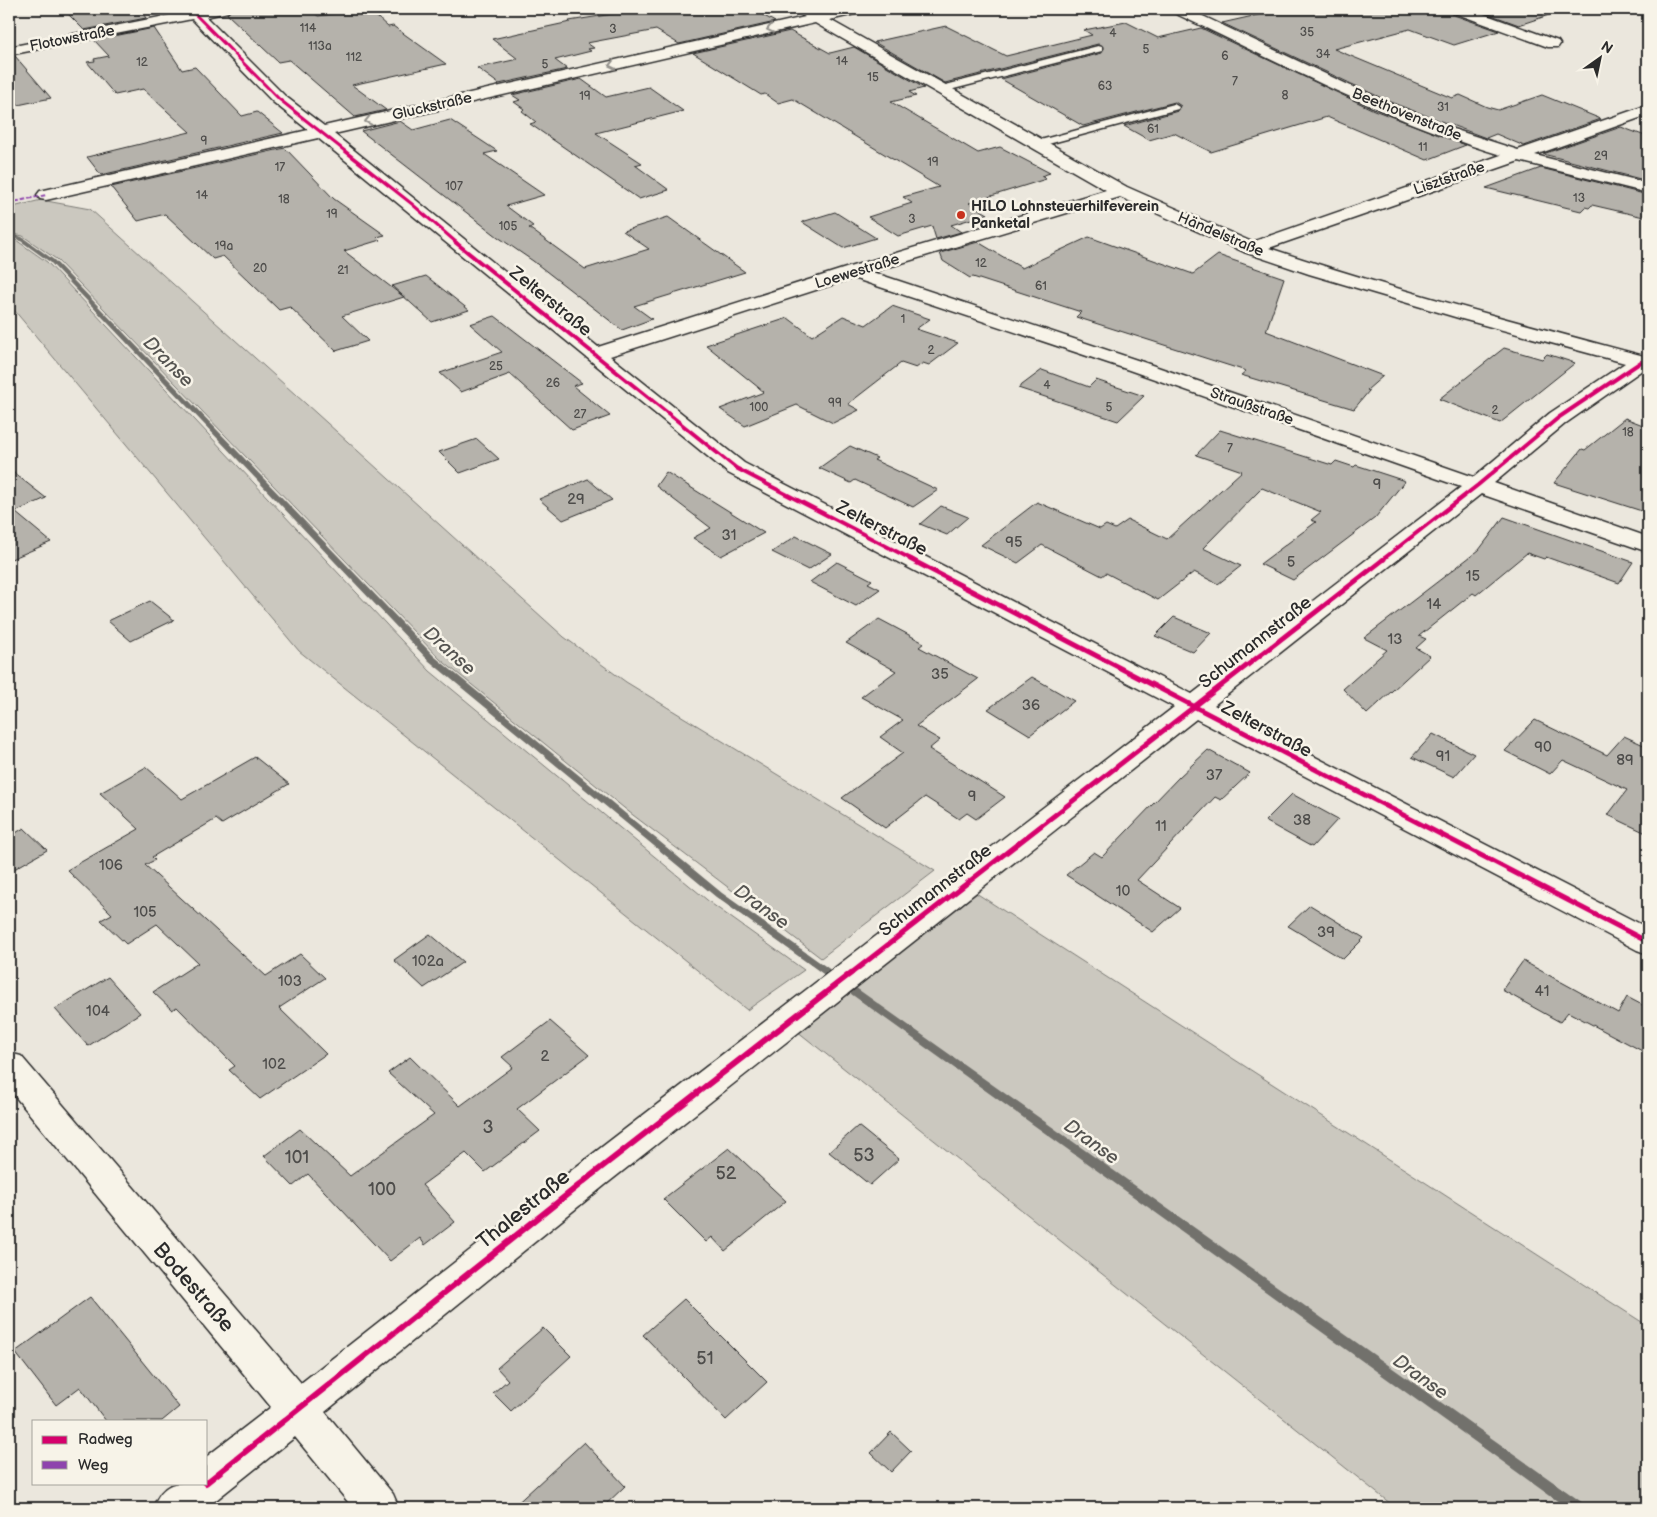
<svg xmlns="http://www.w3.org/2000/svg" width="1657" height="1517" font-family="'Balsamiq Sans',sans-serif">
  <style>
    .green { fill: #cbc8bf; stroke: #7b7a75 }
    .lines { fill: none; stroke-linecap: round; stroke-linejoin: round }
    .stream { fill: #72716c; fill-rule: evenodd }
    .building { fill: #b5b2ab; stroke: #2b2b2b }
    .service-casing { stroke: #2b2b2b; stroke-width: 3 }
    .minor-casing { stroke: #2b2b2b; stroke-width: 3 }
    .service { fill: #f7f3e8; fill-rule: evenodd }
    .minor { fill: #f7f3e8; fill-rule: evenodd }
    .quiet { stroke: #8e44ad; stroke-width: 2; stroke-dasharray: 4.5 2; stroke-linecap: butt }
    .cycleway-far3-casing { stroke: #f7f3e8; stroke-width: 5 }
    .cycleway-far2-casing { stroke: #f7f3e8; stroke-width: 6 }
    .cycleway-far1-casing { stroke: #f7f3e8; stroke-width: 8 }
    .cycleway-casing { stroke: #f7f3e8; stroke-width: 9 }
    .cycleway-far3 { stroke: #d6006c; stroke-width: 3 }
    .cycleway-far2 { stroke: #d6006c; stroke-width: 4 }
    .cycleway-far1 { stroke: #d6006c; stroke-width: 5 }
    .cycleway { stroke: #d6006c; stroke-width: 6 }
    .oneway { stroke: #918f8a }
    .poi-dot { fill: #c8321e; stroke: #f7f3e8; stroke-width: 2 }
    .labels { text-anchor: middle; stroke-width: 5; stroke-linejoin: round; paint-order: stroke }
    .far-number-label { font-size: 12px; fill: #4e4d4b }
    .far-street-label { font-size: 15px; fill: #2b2b2b; stroke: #f7f3e8 }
    .far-poi-label { font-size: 15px; font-weight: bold; fill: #2b2b2b; stroke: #f7f3e8; text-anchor: start }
    .number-label { font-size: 15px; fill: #4e4d4b }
    .street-label { font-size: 18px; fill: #2b2b2b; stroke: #f7f3e8 }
    .near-number-label { font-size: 18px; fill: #4e4d4b }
    .water-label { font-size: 19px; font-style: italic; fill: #555451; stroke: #f7f3e8 }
    .near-street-label { font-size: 21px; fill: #2b2b2b; stroke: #f7f3e8 }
  </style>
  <rect width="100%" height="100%" fill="#ebe7dd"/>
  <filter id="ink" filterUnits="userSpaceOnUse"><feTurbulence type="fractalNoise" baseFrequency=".02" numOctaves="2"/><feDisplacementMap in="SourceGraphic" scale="10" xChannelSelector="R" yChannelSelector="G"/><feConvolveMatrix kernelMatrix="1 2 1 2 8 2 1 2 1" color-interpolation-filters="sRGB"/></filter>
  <g filter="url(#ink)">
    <g class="green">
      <polygon points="41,200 90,209 564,637 626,682 935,871 821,958 629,812 440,659 56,259 23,236 9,233 9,208"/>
      <polygon points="9,238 16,240 47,262 430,671 712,904 804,970 747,1010 299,651 9,304"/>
      <polygon points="976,893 1648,1326 1648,1508 1396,1508 797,1031"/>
    </g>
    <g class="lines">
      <polygon class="stream" points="9,233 22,237 54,260 434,656 722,893 1583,1503 1584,1508 1567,1508 716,897 428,660 50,262 18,239 9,237"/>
    </g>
    <g class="building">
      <polygon points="63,9 140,9 146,18 84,30"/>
      <polygon points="232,9 309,9 318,16 368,9 388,27 393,26 446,64 352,85 386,110 355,117 289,60 278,62 227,14"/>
      <polygon points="620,9 752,9 775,22 679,44 656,30 587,43 594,48 588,49 591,51 555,60 567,69 499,84 477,68 518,59 492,39 570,22 569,21 625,12"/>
      <polygon points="1284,9 1448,9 1451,14 1499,31 1454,45 1410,29 1334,49 1452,98 1460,95 1487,107 1498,110 1542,95 1601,119 1524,146 1496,134 1486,138 1390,102 1222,23"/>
      <polygon points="1475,9 1552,9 1552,14 1519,25"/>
      <polygon points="1126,22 1158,38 1201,28 1374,110 1466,145 1427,160 1327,117 1211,152 1174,133 1149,140 1124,126 1178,111 1181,106 1175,102 1083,126 1001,79 1102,53 1102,45 1098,44 945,83 874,42 946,26 1006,56 1092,35 1084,30"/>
      <polygon points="154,28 182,70 195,67 242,116 257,112 283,133 101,175 87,157 190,132 143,89 115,95 87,62 95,61 94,59 109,56 94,40"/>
      <polygon points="790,31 830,53 854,47 924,88 909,92 916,96 891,102 978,153 1000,147 1050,173 1041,176 1046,179 969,203 988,214 951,225 961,232 936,239 932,226 898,236 868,217 912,203 903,197 939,187 793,99 778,103 765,94 761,95 693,53"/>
      <polygon points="15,56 51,98 18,105 9,94 9,57"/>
      <polygon points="581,79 606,97 649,87 683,111 596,133 642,163 635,165 669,190 639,199 530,124 536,122 522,111 524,109 514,102 520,100 512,95"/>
      <polygon points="450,120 497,151 484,154 544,195 506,206 533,226 529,228 585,269 649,249 623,231 668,217 745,272 634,306 652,319 622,330 533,261 498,237 361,131 400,121 413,130"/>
      <polygon points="1621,127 1648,137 1648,181 1543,154"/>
      <polygon points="285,148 334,199 385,235 377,237 380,240 344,251 404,297 342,316 368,341 336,351 290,307 279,310 223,256 213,259 165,214 138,221 111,187"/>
      <polygon points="1541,168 1648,195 1648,218 1592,205 1589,208 1585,207 1581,211 1486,188"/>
      <polygon points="835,212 876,238 843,248 802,222"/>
      <polygon points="1089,237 1193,274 1218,255 1284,278 1266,331 1383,376 1367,390 1369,391 1354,409 1241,375 1246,371 1076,317 1081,312 973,277 970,278 943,261 940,253 978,242 1022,268"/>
      <polygon points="426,276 469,310 432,322 392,286"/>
      <polygon points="892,306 930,319 916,329 958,343 929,365 923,363 916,368 901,363 848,404 859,410 833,423 797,405 745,426 720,409 764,392 706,345 788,318 812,336 843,316 866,325"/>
      <polygon points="495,316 582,383 573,386 610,416 572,430 510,374 461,392 440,373 502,352 470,324"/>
      <polygon points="1504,348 1542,359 1547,354 1575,363 1500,423 1439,399"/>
      <polygon points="1042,370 1089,387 1096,380 1144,396 1118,421 1018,388"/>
      <polygon points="1625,418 1648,427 1648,513 1554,483 1582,449 1585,450"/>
      <polygon points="1220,430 1332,465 1336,461 1354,467 1356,465 1405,481 1375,518 1293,580 1260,564 1316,522 1311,520 1321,512 1262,488 1203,548 1241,566 1218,584 1194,572 1158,600 1106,573 1102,576 1042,545 1018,563 981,545 1037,502 1100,529 1106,525 1115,529 1128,520 1167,539 1242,471 1196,455"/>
      <polygon points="477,439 499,459 460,473 439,452"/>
      <polygon points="850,446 877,458 874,460 938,490 913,507 855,480 851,483 819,468"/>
      <polygon points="9,469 46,498 15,512 51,542 9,560"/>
      <polygon points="666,472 764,533 721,556 693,538 711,528 656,486"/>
      <polygon points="588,479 612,500 563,520 539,499"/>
      <polygon points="941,506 968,517 947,535 920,524"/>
      <polygon points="1504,517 1633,562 1619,583 1546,557 1544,559 1527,553 1476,595 1473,593 1419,636 1426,639 1416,648 1430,656 1367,714 1343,689 1387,650 1364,638 1479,550"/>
      <polygon points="796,536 832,554 808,570 772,552"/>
      <polygon points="837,562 872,580 868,583 880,589 856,606 810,582"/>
      <polygon points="150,601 174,620 131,641 108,621"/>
      <polygon points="1174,617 1211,633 1193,652 1155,636"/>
      <polygon points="879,619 924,643 919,647 978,679 916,726 940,740 929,749 1005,797 976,819 967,813 959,819 925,797 885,828 842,798 903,753 880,737 903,720 861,697 896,671 846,643"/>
      <polygon points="1032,677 1074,701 1030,735 988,709"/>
      <polygon points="1535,720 1607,755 1624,736 1648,747 1648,834 1608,815 1627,790 1563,760 1550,774 1505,751"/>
      <polygon points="1433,734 1474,754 1454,777 1412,757"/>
      <polygon points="1208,750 1250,773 1221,800 1215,797 1137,880 1180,908 1153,932 1066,875 1094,852 1102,857 1179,777"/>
      <polygon points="255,757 289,784 222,824 216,819 152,857 155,860 145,865 266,976 300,954 325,978 279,1008 326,1054 260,1099 229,1070 235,1066 177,1007 172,1010 153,992 198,963 157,924 126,944 101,920 112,914 67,870 139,829 100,793 146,767 182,799"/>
      <polygon points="1292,794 1338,819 1312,847 1265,821"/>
      <polygon points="24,828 47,850 9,872 9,837"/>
      <polygon points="1310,905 1364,938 1343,959 1288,926"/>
      <polygon points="430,934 463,962 424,988 394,960"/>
      <polygon points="1523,961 1618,1013 1627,997 1648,1008 1648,1054 1568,1012 1560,1022 1502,990"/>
      <polygon points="108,977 140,1013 88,1046 55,1009"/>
      <polygon points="550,1021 589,1055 517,1109 540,1131 485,1172 466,1153 422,1185 455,1222 425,1245 420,1238 390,1261 308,1174 293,1186 264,1156 300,1129 350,1176 434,1115 388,1073 410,1057 460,1106 513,1067 502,1057"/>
      <polygon points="858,1126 899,1159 870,1185 829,1152"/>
      <polygon points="729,1148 786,1201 725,1251 712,1237 706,1242 663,1199"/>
      <polygon points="90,1297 179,1407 162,1421 106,1421 80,1387 56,1405 15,1352"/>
      <polygon points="684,1299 767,1382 726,1420 643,1335"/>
      <polygon points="543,1328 571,1356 511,1411 493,1393 508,1380 497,1368"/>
      <polygon points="891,1432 911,1451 891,1472 871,1453"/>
      <polygon points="584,1442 625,1486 602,1508 512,1508"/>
    </g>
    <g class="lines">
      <g class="service-casing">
        <g id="service">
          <polygon points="1098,46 1102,47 1102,51 942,92 937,89 938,87"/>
          <polygon points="1174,104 1179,107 1178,109 1037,147 1031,144 1033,142"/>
        </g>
      </g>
      <g class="minor-casing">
        <g id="minor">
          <path d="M183 9H230L228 12 206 17 285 96 324 126 805 17 794 9H811L819 14 840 9H865L863 12 830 20 1127 187 1252 242 1501 155C1386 120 1281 63 1172 12L1170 9H1188L1389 104 1453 129 1518 150 1648 105V115L1535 155 1648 183V193L1519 161 1269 248C1394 290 1521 323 1648 357V369L1645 368 1566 423 1494 483 1648 537V552L1481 494 1214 705 1648 928V954L1637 950 1196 719 605 1185 325 1412 393 1494 399 1508H353L295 1437 206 1508H153C164 1478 179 1483 206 1483V1457L271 1407 9 1089V1053L21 1056 301 1383 581 1163 1174 707 728 473 318 138 46 200 40 199 37 195 40 191 308 130 273 102 192 19 9 55V47L185 12ZM815 23 1106 190 846 268 598 347 334 134ZM1120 197 1244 252 1309 274 1462 319 1625 363 1550 413 1474 477 1143 362 872 272ZM853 278 1129 370 1461 487 1192 694 744 463 610 356Z"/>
          <polygon points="1450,9 1470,9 1558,41 1560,44 1558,47 1548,47 1452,12"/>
        </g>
      </g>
      <use href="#service" class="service"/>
      <use href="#minor" class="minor"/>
      <polyline class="quiet" points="9,203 46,195"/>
      <g class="cycleway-far3-casing">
        <polyline id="cycleway-far3" points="190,9 279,99 412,204 457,243"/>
      </g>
      <g class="cycleway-far2-casing">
        <g id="cycleway-far2">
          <polyline points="455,242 736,468 913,560"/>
          <polyline points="1382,560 1478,485 1558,418 1641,362"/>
        </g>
      </g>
      <g class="cycleway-far1-casing">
        <g id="cycleway-far1">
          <polyline points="910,559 1648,942"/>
          <polyline points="849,975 1384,559"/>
        </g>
      </g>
      <g class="cycleway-casing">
        <polyline id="cycleway" points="206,1483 593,1174 851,973"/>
      </g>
      <use href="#cycleway-far3" class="cycleway-far3"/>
      <use href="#cycleway-far2" class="cycleway-far2"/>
      <use href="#cycleway-far1" class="cycleway-far1"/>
      <use href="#cycleway" class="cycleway"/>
    </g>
    <defs><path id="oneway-chevron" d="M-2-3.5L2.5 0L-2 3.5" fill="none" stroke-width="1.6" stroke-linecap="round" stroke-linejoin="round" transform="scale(1.25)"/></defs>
    <g class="oneway">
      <use href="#oneway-chevron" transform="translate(770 29) rotate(167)"/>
      <use href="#oneway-chevron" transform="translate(612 65) rotate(167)"/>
      <use href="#oneway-chevron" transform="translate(368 121) rotate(167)"/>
    </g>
  </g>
  <circle class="poi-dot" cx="961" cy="215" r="5"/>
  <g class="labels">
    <g class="far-number-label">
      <text x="308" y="32">114</text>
      <text x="613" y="33">3</text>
      <text x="1307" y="36">35</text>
      <text x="1113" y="37">4</text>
      <text x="320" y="50">113a</text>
      <text x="1146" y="53">5</text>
      <text x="1323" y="58">34</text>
      <text x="1225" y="60">6</text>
      <text x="354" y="61">112</text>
      <text x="842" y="65">14</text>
      <text x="142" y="66">12</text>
      <text x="545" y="68">5</text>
      <text x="873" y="81">15</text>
      <text x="1235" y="85">7</text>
      <text x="1105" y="90">63</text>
      <text x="1285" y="99">8</text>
      <text x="585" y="100">19</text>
      <text x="1443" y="111">31</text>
      <text x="1153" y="133">61</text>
      <text x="204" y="145">9</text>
      <text x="1423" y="151">11</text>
      <text x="1601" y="160">29</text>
      <text x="933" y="166">19</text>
      <text x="280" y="171">17</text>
      <text x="454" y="190">107</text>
      <text x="202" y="199">14</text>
      <text x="1579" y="202">13</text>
      <text x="284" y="203">18</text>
      <text x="332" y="218">19</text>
      <text x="912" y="223">3</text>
      <text x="508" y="230">105</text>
      <text x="224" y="250">19a</text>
      <text x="981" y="267">12</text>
      <text x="260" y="272">20</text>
      <text x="343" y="274">21</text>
      <text x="1041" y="290">61</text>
      <text x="903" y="323">1</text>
      <text x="931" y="354">2</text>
      <text x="496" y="370">25</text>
      <text x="553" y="387">26</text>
      <text x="1047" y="389">4</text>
      <text x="835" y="407">99</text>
      <text x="759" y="411">100</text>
      <text x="1109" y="411">5</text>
      <text x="1495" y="414">2</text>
      <text x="580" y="418">27</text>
      <text x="1628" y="436">18</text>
      <text x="1230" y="452">7</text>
    </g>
    <g class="far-street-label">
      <text transform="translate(72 38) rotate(-11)" y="5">Flotowstraße</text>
      <text transform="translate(432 106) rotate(-13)" y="5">Gluckstraße</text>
      <text transform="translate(1407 114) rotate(22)" y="5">Beethovenstraße</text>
      <text transform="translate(1449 178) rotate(-19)" y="5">Lisztstraße</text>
      <text transform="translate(1221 234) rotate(23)" y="5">Händelstraße</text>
      <text transform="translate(857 271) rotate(-17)" y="5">Loewestraße</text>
      <text transform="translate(1252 406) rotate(19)" y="5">Straußstraße</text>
    </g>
    <g class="far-poi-label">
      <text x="971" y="211">HILO Lohnsteuerhilfeverein<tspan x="971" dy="17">Panketal</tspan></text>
    </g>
    <g class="number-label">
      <text x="1377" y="489">9</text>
      <text x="576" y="504">29</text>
      <text x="729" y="540">31</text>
      <text x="1014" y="547">95</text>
      <text x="1291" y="567">5</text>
      <text x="1473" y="581">15</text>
      <text x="1434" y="609">14</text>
      <text x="1395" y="644">13</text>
      <text x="940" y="679">35</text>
      <text x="1031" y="710">36</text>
      <text x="1543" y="752">90</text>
      <text x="1443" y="761">91</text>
      <text x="1625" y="765">89</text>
      <text x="1214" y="780">37</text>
      <text x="972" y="801">9</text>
      <text x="1302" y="825">38</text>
      <text x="1161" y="831">11</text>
      <text x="111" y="870">106</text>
      <text x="1123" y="896">10</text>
      <text x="145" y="917">105</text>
      <text x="1326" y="937">39</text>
      <text x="428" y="966">102a</text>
      <text x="290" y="986">103</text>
      <text x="1542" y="996">41</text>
      <text x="98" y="1016">104</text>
      <text x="545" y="1061">2</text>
      <text x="274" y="1069">102</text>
    </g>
    <g class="street-label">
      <text transform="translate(551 301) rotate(39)" y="6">Zelterstraße</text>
      <text transform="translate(882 528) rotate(27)" y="6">Zelterstraße</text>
      <text transform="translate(1255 642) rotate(-38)" y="6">Schumannstraße</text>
      <text transform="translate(1267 729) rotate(28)" y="6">Zelterstraße</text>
      <text transform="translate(935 890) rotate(-38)" y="6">Schumannstraße</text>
    </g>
    <g class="near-number-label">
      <text x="488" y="1133">3</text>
      <text x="864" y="1161">53</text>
      <text x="297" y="1163">101</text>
      <text x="726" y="1179">52</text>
      <text x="382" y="1195">100</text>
      <text x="705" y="1364">51</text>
    </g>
    <g class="water-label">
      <text transform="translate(169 361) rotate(46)" y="7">Dranse</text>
      <text transform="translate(450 650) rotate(42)" y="7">Dranse</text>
      <text transform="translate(762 906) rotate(36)" y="7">Dranse</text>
      <text transform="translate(1092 1141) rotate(36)" y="7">Dranse</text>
      <text transform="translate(1421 1376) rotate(36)" y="7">Dranse</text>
    </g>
    <g class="near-street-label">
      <text transform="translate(523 1209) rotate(-39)" y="7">Thalestraße</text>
      <text transform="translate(194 1287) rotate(49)" y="7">Bodestraße</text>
    </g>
  </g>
  <rect width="1657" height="1517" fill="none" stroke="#f7f3e8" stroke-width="30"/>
  <rect x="15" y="15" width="1627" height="1487" fill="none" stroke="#2b2b2b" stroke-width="2" filter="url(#ink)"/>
  <rect x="32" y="1420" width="175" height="65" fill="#f7f3e8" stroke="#a5a39c"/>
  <rect x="42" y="1436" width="25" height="8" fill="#d6006c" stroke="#a5a39c"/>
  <text x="78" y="1444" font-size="15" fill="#2b2b2b">Radweg</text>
  <rect x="42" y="1461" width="25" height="8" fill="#8e44ad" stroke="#a5a39c"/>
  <text x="78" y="1470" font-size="15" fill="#2b2b2b">Weg</text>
  <g transform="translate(1600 58) rotate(33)" stroke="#f7f3e8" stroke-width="4" paint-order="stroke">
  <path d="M0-4L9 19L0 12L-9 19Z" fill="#2b2b2b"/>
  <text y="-8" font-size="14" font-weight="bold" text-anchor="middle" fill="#2b2b2b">N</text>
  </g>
</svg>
